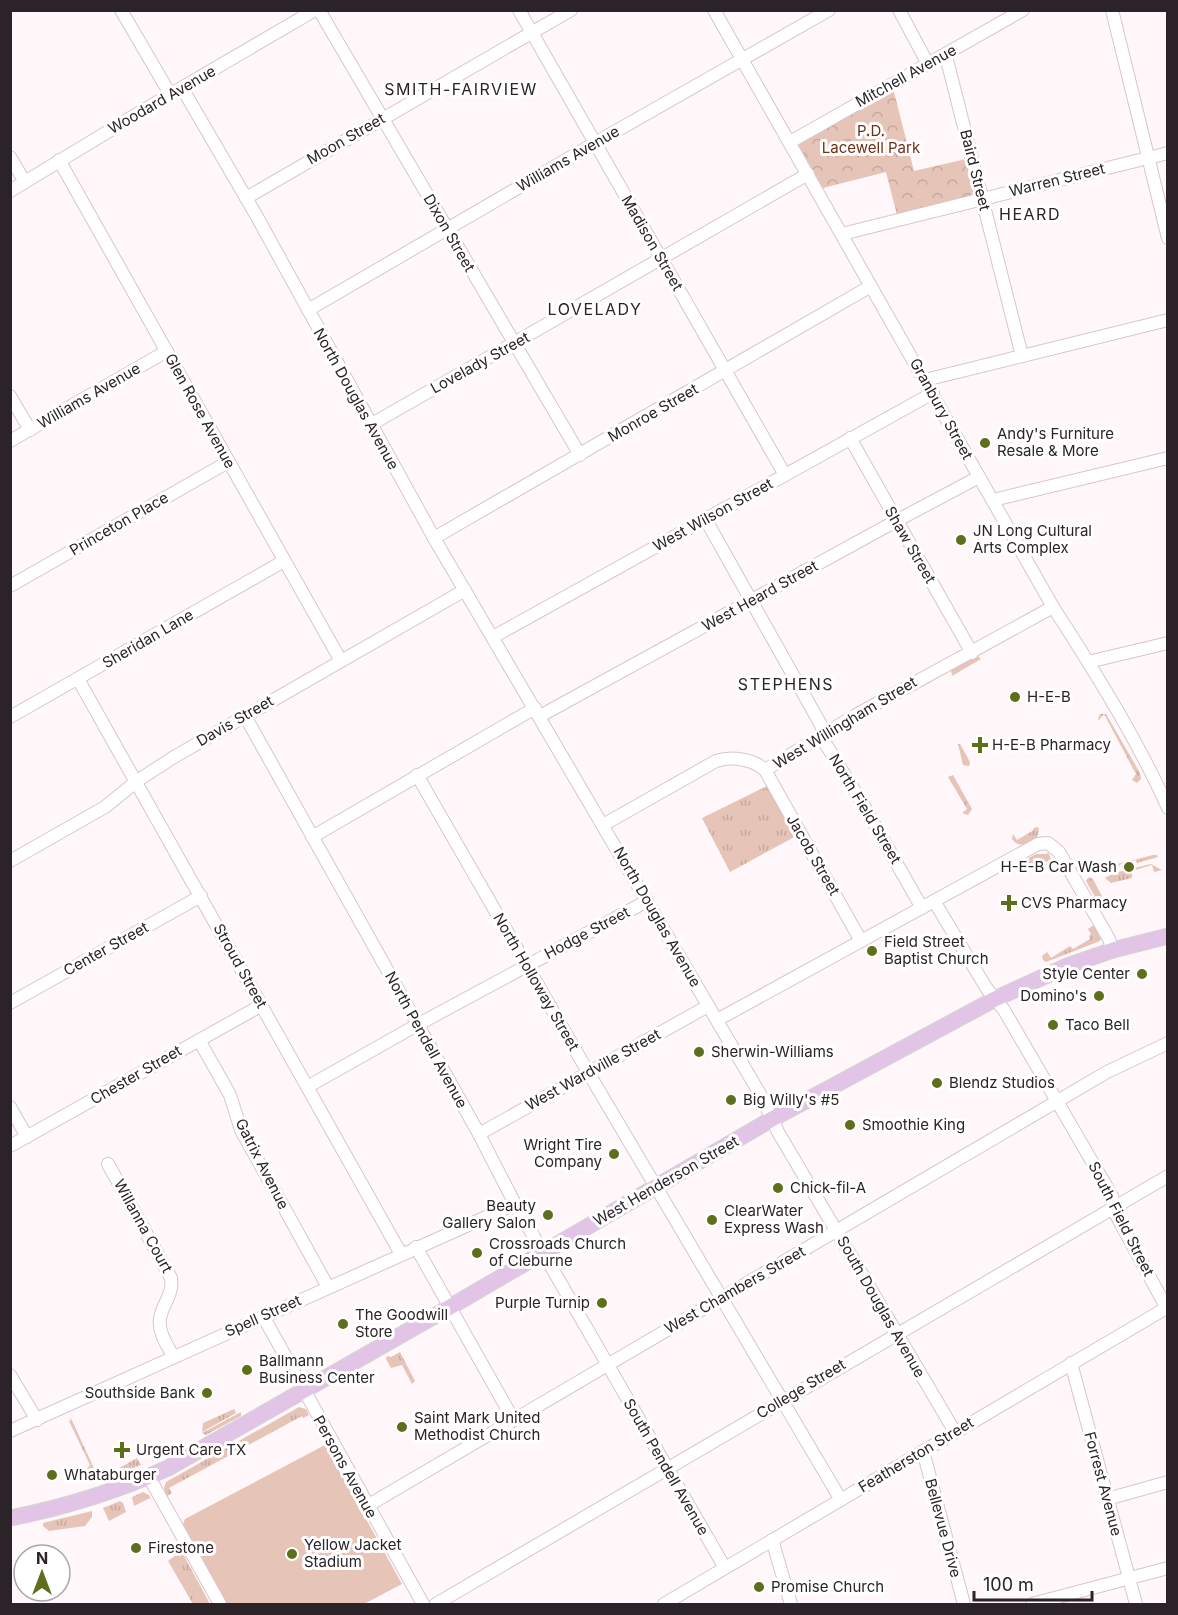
<svg xmlns="http://www.w3.org/2000/svg" width="1178" height="1615" font-family="Inter,sans-serif">
  <style>
    .grass { fill: url(#grass-tufts) }
    .forest { fill: url(#forest-crowns) }
    .pitch { fill: #e6c4b8 }
    .lines { fill: none; stroke-linecap: round; stroke-linejoin: round }
    .minor-casing { stroke: #d9c5ce; stroke-width: 14 }
    .major-casing { stroke: #d5d3d4; stroke-width: 17 }
    .minor { stroke: #fff; stroke-width: 12 }
    .major { stroke: #e2c5e6; stroke-width: 15 }
    .poi-dot { fill: #5d6f1c; stroke: #fff; stroke-width: 2 }
    .labels { text-anchor: middle; stroke-width: 6; stroke-linejoin: round; paint-order: stroke }
    .street-label { font-size: 15px; fill: #2b2327; stroke: #fff }
    .park-label { font-size: 15px; fill: #6c3019; stroke: #fff }
    .poi-label { font-size: 15px; fill: #2b2327; stroke: #fff; text-anchor: start }
    .neighbourhood-label { font-size: 16px; letter-spacing: 1.5px; fill: #2b2327; stroke: #fff }
  </style>
  <defs>
    <pattern id="grass-tufts" width="24" height="20" patternUnits="userSpaceOnUse" patternTransform="scale(1.5)"><rect width="24" height="20" fill="#e6c4b8"/><path d="M3 7l-1-3M5 7V3M7 7l1-3M15 17l-1-3M17 17v-4M19 17l1-3" fill="none" stroke="#c5a89e"/></pattern>
    <pattern id="forest-crowns" width="20" height="18" patternUnits="userSpaceOnUse" patternTransform="scale(1.5)"><rect width="20" height="18" fill="#e6c4b8"/><path d="M2 6a3 3 0 1 1 6 0M12 15a3 3 0 1 1 6 0" fill="none" stroke="#c5a89e"/></pattern>
  </defs>
  <rect width="100%" height="100%" fill="#fff7fa"/>
  <g class="grass">
    <polygon points="977,655 981,659 952,676 951,670"/>
    <polygon points="1100,714 1106,714 1140,773 1141,779 1137,783 1132,780 1136,774 1104,714 1099,720 1098,719"/>
    <polygon points="958,744 960,744 970,762 969,766 963,765"/>
    <polygon points="953,775 972,809 968,815 962,813 967,809 948,777"/>
    <polygon points="767,786 798,835 730,872 702,818"/>
    <path d="M1036 827 1039 828 1037 838C1029 842 1020 850 1012 839L1013 834 1017 840 1034 830 1033 829Z"/>
    <path d="M1048 852 1051 859C1043 866 1029 864 1019 870L1016 865 1036 854H1047Z"/>
    <polygon points="1153,855 1157,855 1158,857 1137,863 1136,860 1120,864 1119,867 1102,872 1113,865"/>
    <polygon points="1151,864 1162,870 1154,872 1152,865 1132,871 1132,878 1111,883 1105,878 1114,873"/>
    <polygon points="1089,877 1093,879 1105,902 1102,909 1086,881"/>
    <polygon points="1094,925 1101,938 1100,941 1046,962 1043,960 1042,956 1047,952 1051,958 1070,946 1073,949 1090,939 1089,936 1091,934 1088,929"/>
    <polygon points="400,1352 415,1381 412,1384 402,1365 391,1368 386,1359 387,1356 391,1357"/>
    <polygon points="299,1407 306,1409 309,1415 303,1418 302,1416 169,1488 172,1493 167,1496 164,1488 166,1482"/>
    <polygon points="234,1409 236,1413 202,1432 203,1423"/>
    <polygon points="241,1412 241,1416 206,1435 202,1433"/>
    <polygon points="70,1416 97,1475 104,1472 107,1479 97,1482 94,1474 87,1469 90,1465 69,1421 71,1420"/>
    <polygon points="137,1458 141,1465 115,1475 114,1471"/>
    <polygon points="143,1492 149,1495 154,1505 150,1498 134,1506 132,1497"/>
    <polygon points="120,1501 123,1503 126,1512 109,1521 103,1508"/>
    <polygon points="92,1511 92,1517 85,1526 49,1531 43,1526 43,1523"/>
    <polygon points="180,1552 182,1552 210,1604 193,1604 168,1561"/>
  </g>
  <polygon class="forest" points="893,88 914,171 966,159 975,195 897,215 886,172 823,188 799,146 800,141"/>
  <polygon class="pitch" points="325,1445 402,1584 364,1604 227,1604 183,1524 185,1519"/>
  <g class="lines">
    <g class="minor-casing">
      <g id="minor">
        <polyline points="121,10 170,94"/>
        <polyline points="319,10 580,455"/>
        <polyline points="519,10 785,475"/>
        <path d="M714 10 1053 607C1094 670 1137 739 1168 808"/>
        <polyline points="899,10 928,64"/>
        <polyline points="1112,10 1168,238"/>
        <polyline points="944,55 947,60 1022,356"/>
        <polyline points="182,88 256,215 434,538 760,1094 778,1132 955,1432"/>
        <polyline points="790,142 1023,10"/>
        <polyline points="10,157 25,182"/>
        <polyline points="59,160 341,661"/>
        <polyline points="10,191 137,114 315,10"/>
        <polyline points="246,198 571,10"/>
        <polyline points="842,234 1168,153"/>
        <polyline points="308,310 595,143 829,10"/>
        <polyline points="925,380 1168,320"/>
        <polyline points="10,396 30,430"/>
        <polyline points="370,425 514,343 808,174"/>
        <polyline points="850,438 972,653"/>
        <polyline points="10,441 167,351"/>
        <polyline points="993,500 1168,458"/>
        <polyline points="706,520 821,725 825,743 864,806 922,908"/>
        <polyline points="434,538 871,286"/>
        <polyline points="10,586 228,462"/>
        <polyline points="493,637 933,393"/>
        <polyline points="1088,662 1168,643"/>
        <polyline points="78,679 401,1254"/>
        <polyline points="245,716 479,1134 515,1204 725,1568"/>
        <polyline points="540,716 896,521 979,477"/>
        <polyline points="10,717 284,561"/>
        <polyline points="765,770 861,941"/>
        <polyline points="417,775 588,1072 841,1500"/>
        <path d="M603 825 716 761C732 756 753 759 765 770L856 715 1053 607"/>
        <polyline points="312,837 535,708"/>
        <polyline points="10,861 105,807 137,781 174,757 465,590"/>
        <polyline points="934,901 987,989 1004,1010 1112,1196 1115,1213 1166,1307"/>
        <polyline points="10,1003 201,896"/>
        <polyline points="717,1020 1038,844 1048,843 1059,852 1109,939 1113,950"/>
        <polyline points="199,1040 230,1095 241,1130 328,1287"/>
        <polyline points="307,1087 417,1025 647,901"/>
        <polyline points="10,1107 27,1137"/>
        <polyline points="479,1134 708,1006"/>
        <polyline points="10,1146 262,1005"/>
        <path d="M108 1164 171 1278C174 1294 162 1304 160 1319 158 1332 167 1345 173 1356"/>
        <polyline points="416,1247 513,1419"/>
        <polyline points="263,1316 423,1604"/>
        <polyline points="1071,1363 1136,1604"/>
        <polyline points="10,1375 37,1420"/>
        <polyline points="10,1431 515,1204"/>
        <polyline points="923,1451 964,1604"/>
        <polyline points="149,1477 220,1604"/>
        <polyline points="1107,1499 1168,1482"/>
        <polyline points="367,1506 1107,1072 1168,1043"/>
        <polyline points="772,1540 791,1604"/>
        <polyline points="436,1604 1168,1176"/>
        <polyline points="664,1604 1168,1307"/>
        <polyline points="1032,1604 1168,1568"/>
      </g>
    </g>
    <g class="major-casing">
      <path id="major" d="M10 1518C66 1507 117 1491 168 1468L450 1307 772 1119 995 999 1067 966 1113 950 1168 936"/>
    </g>
    <use href="#minor" class="minor"/>
    <use href="#major" class="major"/>
  </g>
  <g class="poi-dot">
    <circle cx="985" cy="443" r="6"/>
    <circle cx="961" cy="540" r="6"/>
    <circle cx="1015" cy="697" r="6"/>
    <path d="M977 736h6v6h6v6h-6v6h-6v-6h-6v-6h6z"/>
    <circle cx="1129" cy="867" r="6"/>
    <path d="M1006 894h6v6h6v6h-6v6h-6v-6h-6v-6h6z"/>
    <circle cx="872" cy="951" r="6"/>
    <circle cx="1142" cy="974" r="6"/>
    <circle cx="1099" cy="996" r="6"/>
    <circle cx="1053" cy="1025" r="6"/>
    <circle cx="699" cy="1052" r="6"/>
    <circle cx="937" cy="1083" r="6"/>
    <circle cx="731" cy="1100" r="6"/>
    <circle cx="850" cy="1125" r="6"/>
    <circle cx="614" cy="1154" r="6"/>
    <circle cx="778" cy="1188" r="6"/>
    <circle cx="548" cy="1215" r="6"/>
    <circle cx="712" cy="1220" r="6"/>
    <circle cx="477" cy="1253" r="6"/>
    <circle cx="602" cy="1303" r="6"/>
    <circle cx="343" cy="1324" r="6"/>
    <circle cx="247" cy="1370" r="6"/>
    <circle cx="207" cy="1393" r="6"/>
    <circle cx="402" cy="1427" r="6"/>
    <path d="M119 1441h6v6h6v6h-6v6h-6v-6h-6v-6h6z"/>
    <circle cx="52" cy="1475" r="6"/>
    <circle cx="136" cy="1548" r="6"/>
    <circle cx="292" cy="1554" r="6"/>
    <circle cx="759" cy="1587" r="6"/>
  </g>
  <g class="labels">
    <g class="street-label">
      <text transform="translate(906 76) rotate(-29)" y="5">Mitchell Avenue</text>
      <text transform="translate(162 100) rotate(-30)" y="5">Woodard Avenue</text>
      <text transform="translate(346 139) rotate(-30)" y="5">Moon Street</text>
      <text transform="translate(568 159) rotate(-30)" y="5">Williams Avenue</text>
      <text transform="translate(975 170) rotate(76)" y="5">Baird Street</text>
      <text transform="translate(1057 180) rotate(-14)" y="5">Warren Street</text>
      <text transform="translate(449 233) rotate(60)" y="5">Dixon Street</text>
      <text transform="translate(652 243) rotate(60)" y="5">Madison Street</text>
      <text transform="translate(480 363) rotate(-29)" y="5">Lovelady Street</text>
      <text transform="translate(89 396) rotate(-30)" y="5">Williams Avenue</text>
      <text transform="translate(356 399) rotate(61)" y="5">North Douglas Avenue</text>
      <text transform="translate(941 409) rotate(61)" y="5">Granbury Street</text>
      <text transform="translate(200 411) rotate(61)" y="5">Glen Rose Avenue</text>
      <text transform="translate(653 413) rotate(-30)" y="5">Monroe Street</text>
      <text transform="translate(713 515) rotate(-29)" y="5">West Wilson Street</text>
      <text transform="translate(119 524) rotate(-30)" y="5">Princeton Place</text>
      <text transform="translate(910 545) rotate(60)" y="5">Shaw Street</text>
      <text transform="translate(760 596) rotate(-29)" y="5">West Heard Street</text>
      <text transform="translate(148 639) rotate(-30)" y="5">Sheridan Lane</text>
      <text transform="translate(235 721) rotate(-30)" y="5">Davis Street</text>
      <text transform="translate(845 723) rotate(-31)" y="5">West Willingham Street</text>
      <text transform="translate(865 809) rotate(59)" y="5">North Field Street</text>
      <text transform="translate(813 855) rotate(60)" y="5">Jacob Street</text>
      <text transform="translate(657 917) rotate(60)" y="5">North Douglas Avenue</text>
      <text transform="translate(587 933) rotate(-28)" y="5">Hodge Street</text>
      <text transform="translate(106 949) rotate(-29)" y="5">Center Street</text>
      <text transform="translate(240 966) rotate(61)" y="5">Stroud Street</text>
      <text transform="translate(536 982) rotate(60)" y="5">North Holloway Street</text>
      <text transform="translate(426 1040) rotate(61)" y="5">North Pendell Avenue</text>
      <text transform="translate(593 1070) rotate(-29)" y="5">West Wardville Street</text>
      <text transform="translate(136 1075) rotate(-30)" y="5">Chester Street</text>
      <text transform="translate(262 1164) rotate(63)" y="5">Gatrix Avenue</text>
      <text transform="translate(666 1181) rotate(-30)" y="5">West Henderson Street</text>
      <text transform="translate(1121 1219) rotate(63)" y="5">South Field Street</text>
      <text transform="translate(143 1226) rotate(61)" y="5">Willanna Court</text>
      <text transform="translate(735 1290) rotate(-30)" y="5">West Chambers Street</text>
      <text transform="translate(881 1307) rotate(60)" y="5">South Douglas Avenue</text>
      <text transform="translate(263 1316) rotate(-24)" y="5">Spell Street</text>
      <text transform="translate(801 1389) rotate(-31)" y="5">College Street</text>
      <text transform="translate(916 1455) rotate(-31)" y="5">Featherston Street</text>
      <text transform="translate(345 1467) rotate(61)" y="5">Persons Avenue</text>
      <text transform="translate(666 1467) rotate(60)" y="5">South Pendell Avenue</text>
      <text transform="translate(1103 1484) rotate(75)" y="5">Forrest Avenue</text>
      <text transform="translate(943 1528) rotate(75)" y="5">Bellevue Drive</text>
    </g>
    <g class="park-label">
      <text x="871" y="136">P.D.<tspan x="871" dy="17">Lacewell Park</tspan></text>
    </g>
    <g class="poi-label">
      <text x="997" y="439">Andy's Furniture<tspan x="997" dy="17">Resale &amp; More</tspan></text>
      <text x="973" y="536">JN Long Cultural<tspan x="973" dy="17">Arts Complex</tspan></text>
      <text x="1027" y="702">H-E-B</text>
      <text x="992" y="750">H-E-B Pharmacy</text>
      <text x="1117" y="872" text-anchor="end">H-E-B Car Wash</text>
      <text x="1021" y="908">CVS Pharmacy</text>
      <text x="884" y="947">Field Street<tspan x="884" dy="17">Baptist Church</tspan></text>
      <text x="1130" y="979" text-anchor="end">Style Center</text>
      <text x="1087" y="1001" text-anchor="end">Domino's</text>
      <text x="1065" y="1030">Taco Bell</text>
      <text x="711" y="1057">Sherwin-Williams</text>
      <text x="949" y="1088">Blendz Studios</text>
      <text x="743" y="1105">Big Willy's #5</text>
      <text x="862" y="1130">Smoothie King</text>
      <text x="602" y="1150" text-anchor="end">Wright Tire<tspan x="602" dy="17">Company</tspan></text>
      <text x="790" y="1193">Chick-fil-A</text>
      <text x="536" y="1211" text-anchor="end">Beauty<tspan x="536" dy="17">Gallery Salon</tspan></text>
      <text x="724" y="1216">ClearWater<tspan x="724" dy="17">Express Wash</tspan></text>
      <text x="489" y="1249">Crossroads Church<tspan x="489" dy="17">of Cleburne</tspan></text>
      <text x="590" y="1308" text-anchor="end">Purple Turnip</text>
      <text x="355" y="1320">The Goodwill<tspan x="355" dy="17">Store</tspan></text>
      <text x="259" y="1366">Ballmann<tspan x="259" dy="17">Business Center</tspan></text>
      <text x="195" y="1398" text-anchor="end">Southside Bank</text>
      <text x="414" y="1423">Saint Mark United<tspan x="414" dy="17">Methodist Church</tspan></text>
      <text x="136" y="1455">Urgent Care TX</text>
      <text x="64" y="1480">Whataburger</text>
      <text x="304" y="1550">Yellow Jacket<tspan x="304" dy="17">Stadium</tspan></text>
      <text x="148" y="1553">Firestone</text>
      <text x="771" y="1592">Promise Church</text>
    </g>
    <g class="neighbourhood-label">
      <text x="461" y="95">SMITH-FAIRVIEW</text>
      <text x="1030" y="220">HEARD</text>
      <text x="595" y="315">LOVELADY</text>
      <text x="786" y="690">STEPHENS</text>
    </g>
  </g>
  <rect width="1178" height="1615" fill="none" stroke="#2b2327" stroke-width="24"/>
  <g transform="translate(42 1573)"><circle r="28" fill="#ffffff" stroke="#aaa7a9" stroke-width="1.5"/>
  <path d="M0-4.5L10 22L0 15L-10 22Z" fill="#5d6f1c"/>
  <text y="-9" font-size="16" font-weight="bold" text-anchor="middle" fill="#2b2327">N</text>
  </g>
  <path d="M974 1591v9h118v-9" fill="none" stroke="#2b2327" stroke-width="3"/>
  <text x="983" y="1591" font-size="18" fill="#2b2327" stroke="#ffffff" stroke-width="4.5" paint-order="stroke">100 m</text>
</svg>
